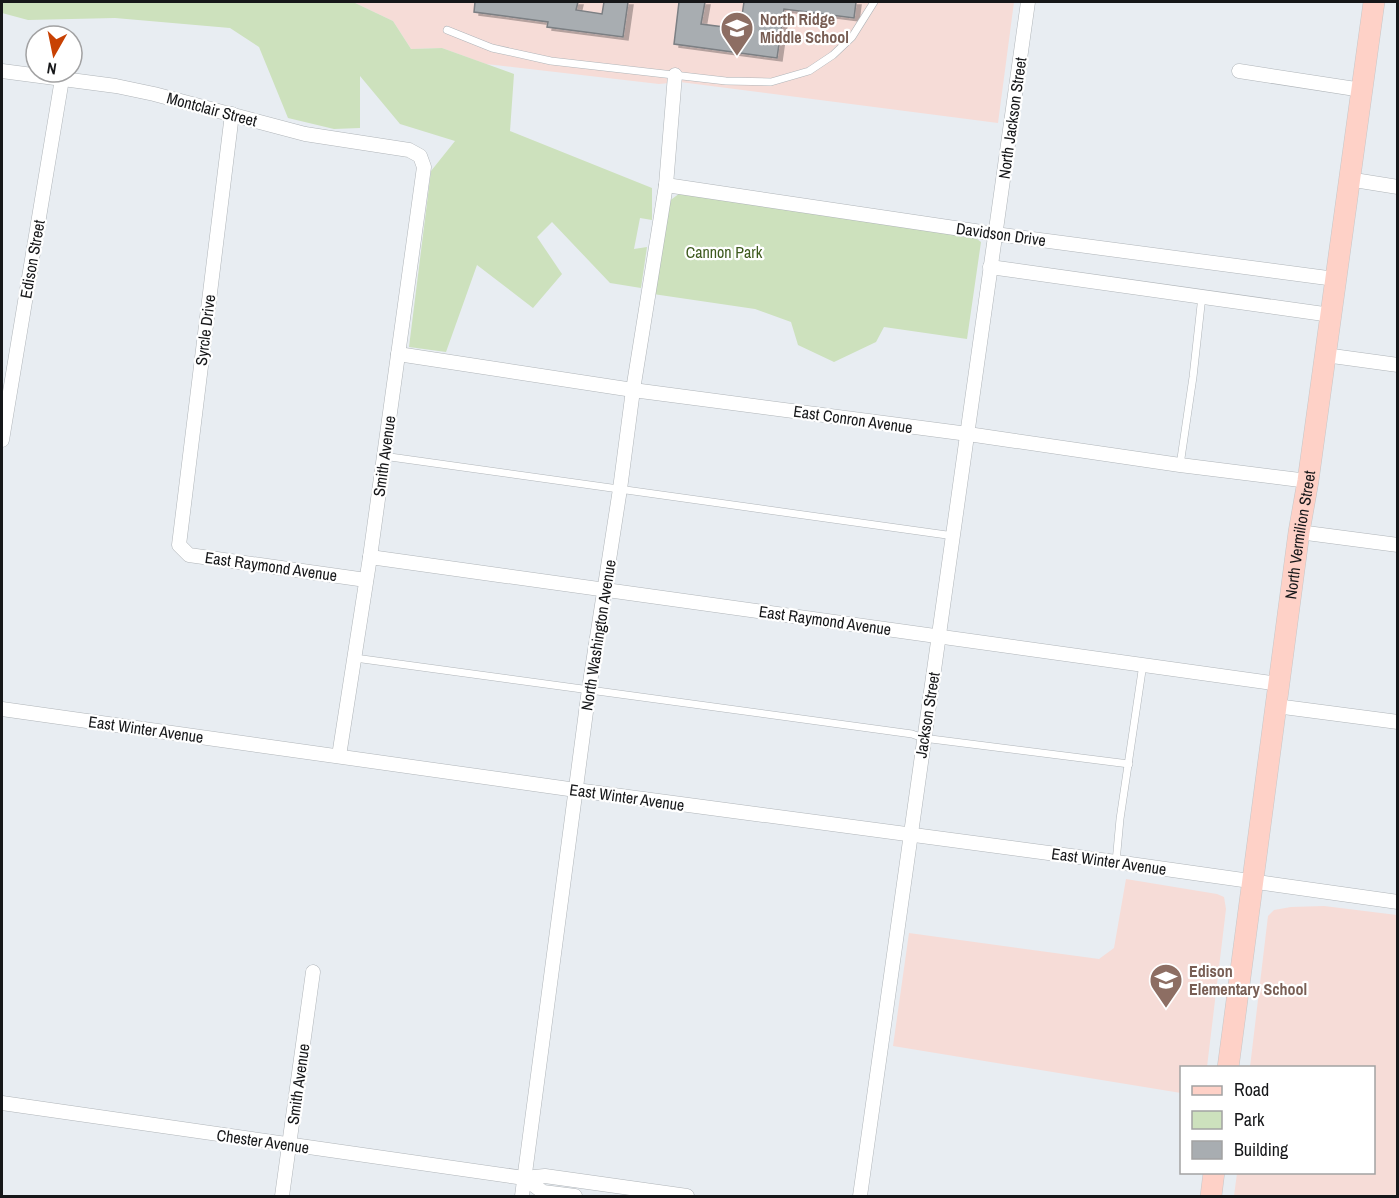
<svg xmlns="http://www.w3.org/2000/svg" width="1399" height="1198" font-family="'Archivo Narrow',sans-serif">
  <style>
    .education { fill: #f6dcd7 }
    .green { fill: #cde1bd }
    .building { fill: #a8adb1; stroke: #7b7f83; stroke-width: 1.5; filter: url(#shadow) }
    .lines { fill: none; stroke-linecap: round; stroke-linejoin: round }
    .lane-casing { stroke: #b0b5b9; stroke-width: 8 }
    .street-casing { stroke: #b0b5b9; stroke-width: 15 }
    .primary-casing { stroke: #c7c7c8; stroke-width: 22 }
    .lane { stroke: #fff; stroke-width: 7 }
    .street { stroke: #fff; stroke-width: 14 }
    .primary { stroke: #fed1c7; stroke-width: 21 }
    .labels { text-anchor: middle; stroke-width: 4.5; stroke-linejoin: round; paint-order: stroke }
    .education-label { font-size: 16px; font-weight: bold; fill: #785e54; stroke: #fff; text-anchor: start }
    .street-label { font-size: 16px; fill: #161719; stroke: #fff }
    .park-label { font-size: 16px; fill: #3e5a1e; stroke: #fff }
  </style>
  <defs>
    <filter id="shadow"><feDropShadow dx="5" dy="3" stdDeviation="0" flood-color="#0004"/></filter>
  </defs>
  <rect width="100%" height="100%" fill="#e8edf2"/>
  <g class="education">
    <polygon points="353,2 1014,2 998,123 680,82 659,84 486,64 442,48 411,49 393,21"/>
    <polygon points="1126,879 1217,894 1224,897 1226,909 1207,1067 1182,1068 1181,1093 893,1046 909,933 1099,959 1114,948"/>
    <polygon points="1324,906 1397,915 1397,1196 1234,1196 1237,1173 1374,1172 1374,1068 1250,1067 1268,916 1274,910 1291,907"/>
  </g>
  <g class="green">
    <polygon points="2,2 353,2 393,21 411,49 442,48 514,74 510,131 652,188 652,220 640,218 634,249 647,247 641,288 610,283 552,222 537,237 562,274 533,308 477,265 446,352 409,347 431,171 455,141 400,124 360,76 360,128 334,129 288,118 259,47 230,28 115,18 28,20 2,13"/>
    <polygon points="680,193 973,236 981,242 967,339 884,327 876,342 834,362 798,345 791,322 755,309 653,294 668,202"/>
  </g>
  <g class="building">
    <polygon points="475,2 578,2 576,10 602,14 604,2 628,2 623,37 547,27 548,22 474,12"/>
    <polygon points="679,2 705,2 701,24 740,29 744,2 856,2 854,18 784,9 777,58 674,44"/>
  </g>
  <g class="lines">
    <g class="lane-casing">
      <g id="lane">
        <polyline points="447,30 492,48 551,61 726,81 771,82 809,71 833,55 852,37 874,2"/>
        <polyline points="383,456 954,536"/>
        <polyline points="1180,465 1193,377 1202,296"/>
        <polyline points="355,658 912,734 923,738 1129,764"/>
        <polyline points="1116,862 1120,819 1143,664"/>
      </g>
    </g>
    <g class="street-casing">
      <g id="street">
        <polyline points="2,71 116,86 154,94 305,134 409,150 420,156 424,167 370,557 339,756"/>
        <polyline points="1239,71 1362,90"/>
        <polyline points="232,114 179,545 189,555 366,580"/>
        <polyline points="1348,179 1398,187"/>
        <polyline points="666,185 995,234 1335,279"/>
        <polyline points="990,267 1331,315"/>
        <polyline points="398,354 633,390 968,434 1180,465 1308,481"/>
        <polyline points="1325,355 1398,365"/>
        <polyline points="2,440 62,79"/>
        <polyline points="1299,532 1398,545"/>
        <polyline points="370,557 1279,684"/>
        <polyline points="1276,706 1398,722"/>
        <polyline points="2,709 576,790 1116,862 1398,902"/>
        <polyline points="2,1103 524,1178 545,1176 687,1196"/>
        <polyline points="524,1178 543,1192 575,1196"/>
        <polyline points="282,1196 313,972"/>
        <polyline points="522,1196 589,689 620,489 633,390 666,185 675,75"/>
        <polyline points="860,1196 1028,2"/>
      </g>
    </g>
    <g class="primary-casing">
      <g id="primary">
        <path id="s1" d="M1228 1068 1299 532 1308 481 1374 2"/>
        <polyline points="1211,1196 1214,1172"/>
      </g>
    </g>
    <use href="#lane" class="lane"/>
    <use href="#street" class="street"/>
    <use href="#primary" class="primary"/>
  </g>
  <defs>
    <g id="school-pin" transform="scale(1.725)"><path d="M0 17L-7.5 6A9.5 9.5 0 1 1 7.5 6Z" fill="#8d6e63" stroke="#fff"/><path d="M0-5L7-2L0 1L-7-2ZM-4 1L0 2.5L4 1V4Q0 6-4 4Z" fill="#fff"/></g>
  </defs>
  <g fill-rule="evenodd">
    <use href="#school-pin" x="737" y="28"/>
    <use href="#school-pin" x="1166" y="980"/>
  </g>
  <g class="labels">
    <g class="education-label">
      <text x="760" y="25">North Ridge<tspan x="760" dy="18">Middle School</tspan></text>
      <text x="1189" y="977">Edison<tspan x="1189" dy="18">Elementary School</tspan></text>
    </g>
    <g class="street-label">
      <text transform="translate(212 109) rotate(15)" y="6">Montclair Street</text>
      <text transform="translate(1012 118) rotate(-82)" y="6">North Jackson Street</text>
      <text transform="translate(1001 234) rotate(8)" y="6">Davidson Drive</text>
      <text transform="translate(32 259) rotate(-80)" y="6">Edison Street</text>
      <text transform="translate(205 330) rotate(-83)" y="6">Syrcle Drive</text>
      <text transform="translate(853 419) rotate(8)" y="6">East Conron Avenue</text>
      <text transform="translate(384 456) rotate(-82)" y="6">Smith Avenue</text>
      <text dy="6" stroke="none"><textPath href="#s1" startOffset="538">North Vermilion Street</textPath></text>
      <text transform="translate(271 566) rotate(8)" y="6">East Raymond Avenue</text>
      <text transform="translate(825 620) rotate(8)" y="6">East Raymond Avenue</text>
      <text transform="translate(598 635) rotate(-81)" y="6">North Washington Avenue</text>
      <text transform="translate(927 715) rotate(-81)" y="6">Jackson Street</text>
      <text transform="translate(146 729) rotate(8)" y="6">East Winter Avenue</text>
      <text transform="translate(627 797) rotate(8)" y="6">East Winter Avenue</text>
      <text transform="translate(1109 861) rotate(8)" y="6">East Winter Avenue</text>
      <text transform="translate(298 1084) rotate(-82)" y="6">Smith Avenue</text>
      <text transform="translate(263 1141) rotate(8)" y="6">Chester Avenue</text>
    </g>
    <g class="park-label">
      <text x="724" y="258">Cannon Park</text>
    </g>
  </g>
  <rect width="1399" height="1198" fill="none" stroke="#161719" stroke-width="6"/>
  <rect x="1180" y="1066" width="195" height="108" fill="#ffffff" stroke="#a2a2a3" stroke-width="1.5"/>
  <rect x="1192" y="1086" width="30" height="9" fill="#fed1c7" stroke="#a2a2a3" stroke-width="1.5"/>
  <text x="1234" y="1096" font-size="18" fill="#161719">Road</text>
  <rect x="1192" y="1111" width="30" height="18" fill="#cde1bd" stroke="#a2a2a3" stroke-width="1.5"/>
  <text x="1234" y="1126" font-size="18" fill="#161719">Park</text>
  <rect x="1192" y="1141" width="30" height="18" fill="#a8adb1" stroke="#a2a2a3" stroke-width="1.5"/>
  <text x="1234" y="1156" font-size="18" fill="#161719">Building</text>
  <g transform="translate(54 54) rotate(189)"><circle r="28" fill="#ffffff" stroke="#a2a2a3" stroke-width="1.5"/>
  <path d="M0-4.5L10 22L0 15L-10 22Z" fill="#c84103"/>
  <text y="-9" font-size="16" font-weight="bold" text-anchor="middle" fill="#161719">N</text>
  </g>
</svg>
